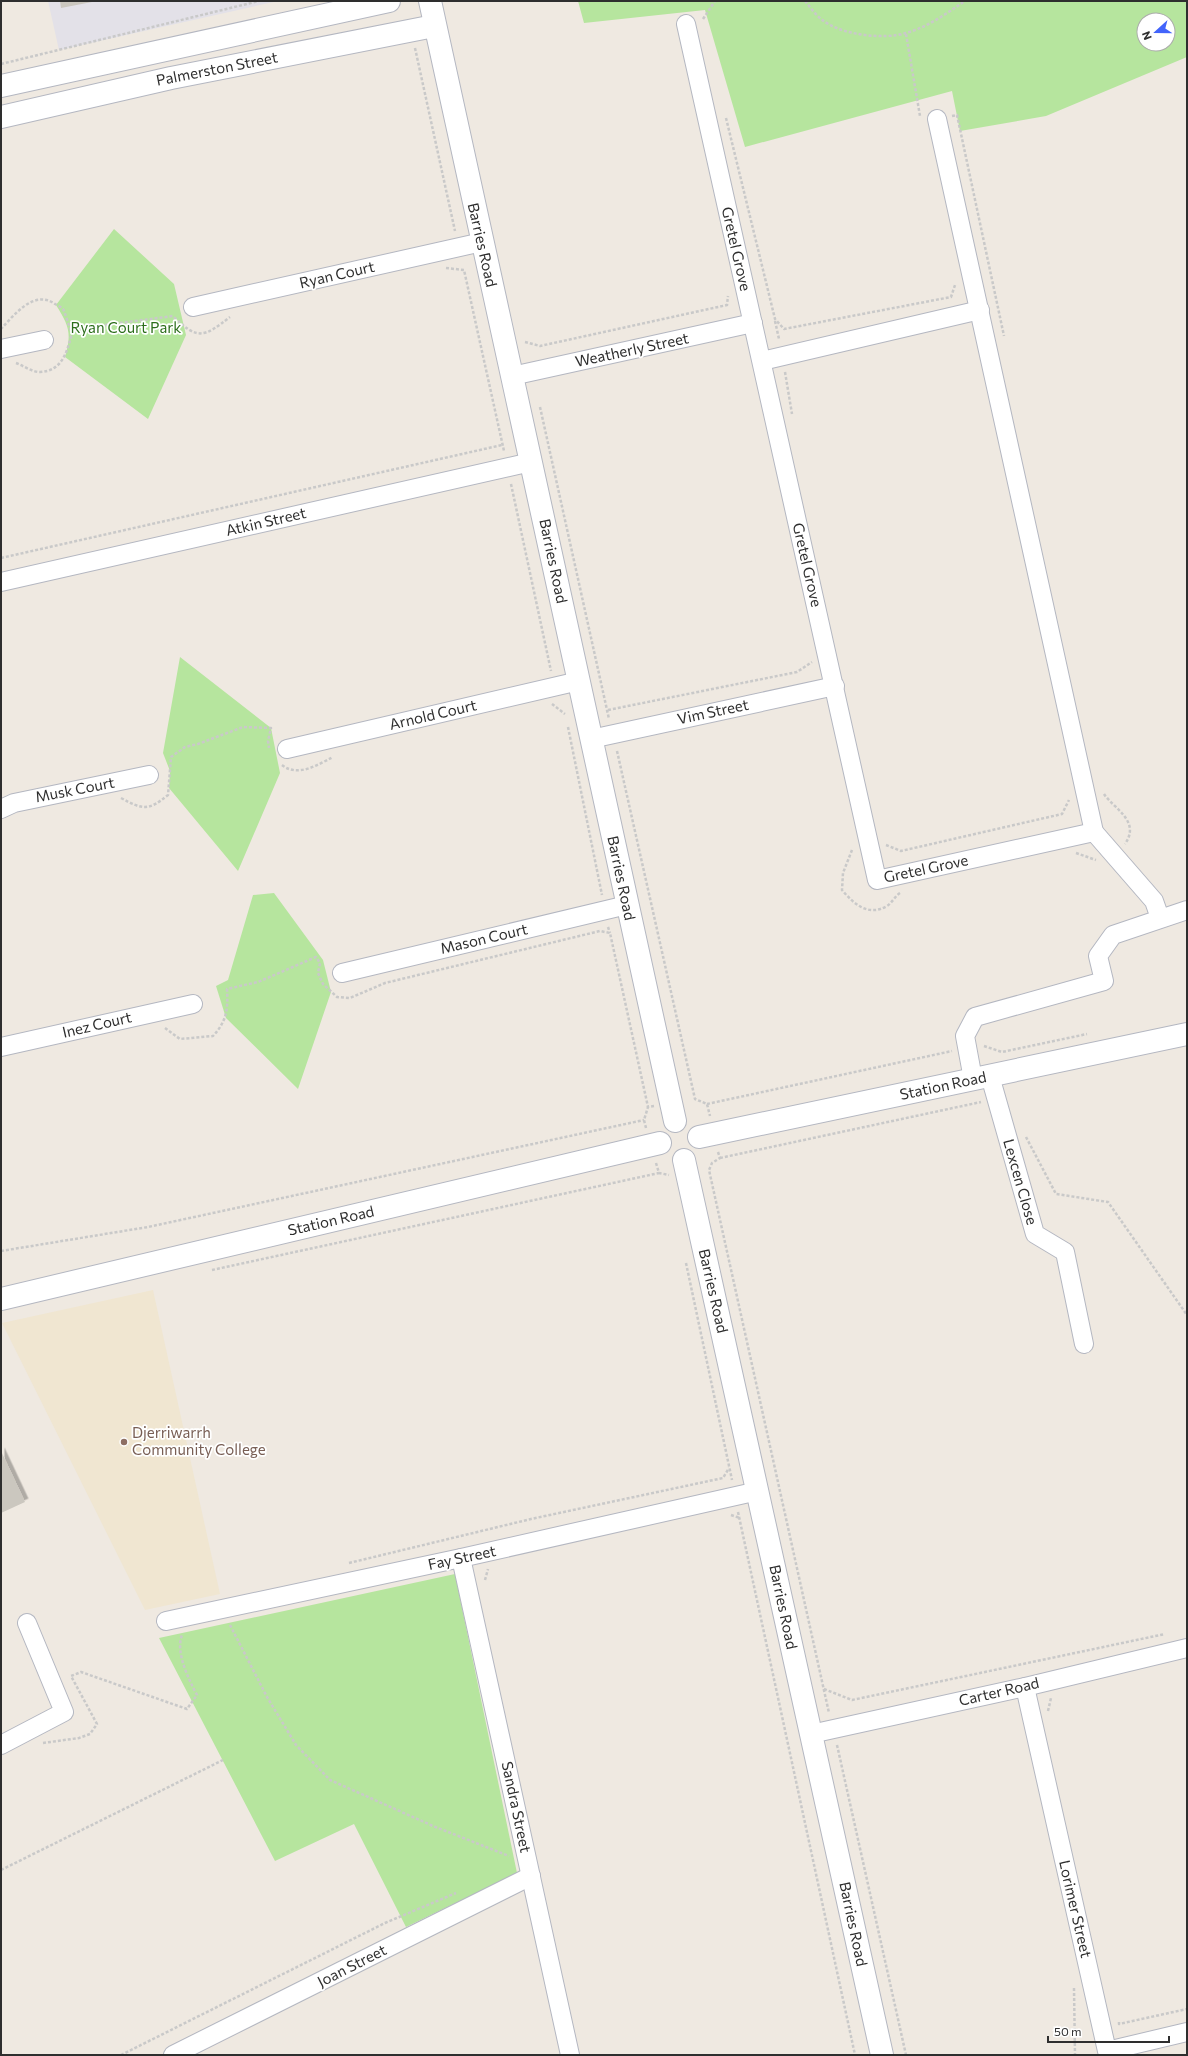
<svg xmlns="http://www.w3.org/2000/svg" width="1188" height="2056" font-family="Commissioner,sans-serif">
  <style>
    .industrial { fill: #e3e1e8 }
    .education { fill: #f0e6d1 }
    .green { fill: #b6e59e; fill-rule: evenodd }
    .building { fill: #cbc7bf; filter: url(#shadow) }
    .lines { fill: none; stroke-linecap: round; stroke-linejoin: round }
    .street-casing { stroke: #b4b7c1; stroke-width: 20 }
    .secondary-casing { stroke: #b4b7c1; stroke-width: 24 }
    .path { stroke: #c9c9c9; stroke-width: 2.5; stroke-dasharray: 3 2; stroke-linecap: butt }
    .street { stroke: #fff; stroke-width: 18 }
    .secondary { stroke: #fff; stroke-width: 22 }
    .education-dot { fill: #8d6e63; stroke: #fff; stroke-width: 1.5 }
    .labels { text-anchor: middle; stroke-width: 3.5; stroke-linejoin: round; paint-order: stroke }
    .street-label { font-size: 15px; fill: #2e2e2e; stroke: #fff }
    .park-label { font-size: 15px; fill: #2c6e1b; stroke: #fff }
    .education-label { font-size: 15px; fill: #785e54; stroke: #fff; text-anchor: start }
  </style>
  <defs>
    <filter id="shadow"><feDropShadow dx="3.5" dy="-3.5" stdDeviation="0" flood-color="#0004"/></filter>
  </defs>
  <rect width="100%" height="100%" fill="#efe9e1"/>
  <polygon class="industrial" points="48,1 278,1 59,50"/>
  <polygon class="education" points="153,1290 220,1594 145,1610 2,1323"/>
  <g class="green">
    <path d="M578 1H1187V57L1046 116 960 131 952 91 745 147 705 10 584 23ZM1144 20H1168V44H1144Z"/>
    <path d="M114 229 174 284 186 335 148 419 65 357C72 333 69 326 56 305Z"/>
    <polygon points="180,657 271,728 280,773 238,871 169,788 170,771 163,753"/>
    <polygon points="274,893 323,960 331,992 298,1089 226,1018 216,986 228,980 253,895"/>
    <polygon points="455,1574 517,1873 406,1927 354,1824 275,1861 159,1638"/>
  </g>
  <g class="building">
    <polygon points="60,1 92,1 92,2 61,8"/>
    <polygon points="1,1451 25,1502 1,1513"/>
  </g>
  <g class="lines">
    <g class="street-casing">
      <g id="street">
        <polyline points="686,24 877,880 1094,832 937,119"/>
        <polyline points="193,307 482,242"/>
        <polyline points="1,349 44,340"/>
        <polyline points="762,361 980,310"/>
        <polyline points="512,376 753,323"/>
        <polyline points="1,582 531,462"/>
        <polyline points="591,739 835,686"/>
        <polyline points="287,749 579,681"/>
        <polyline points="1,809 14,803 149,775"/>
        <polyline points="1094,832 1154,901 1160,918"/>
        <polyline points="342,973 627,905"/>
        <polyline points="1,1047 193,1004"/>
        <polyline points="990,1076 1035,1234 1065,1252 1084,1344"/>
        <polyline points="973,1079 965,1036 975,1017 1104,981 1098,956 1113,935 1187,910"/>
        <polyline points="461,1558 570,2055"/>
        <polyline points="166,1621 461,1558 758,1491"/>
        <polyline points="1025,1687 1107,2051 1187,2032"/>
        <polyline points="811,1734 1025,1687 1187,1648"/>
        <polyline points="1,1745 64,1712 27,1623"/>
        <polyline points="173,2055 531,1876"/>
      </g>
    </g>
    <g class="secondary-casing">
      <g id="secondary">
        <polyline points="430,1 675,1121"/>
        <polyline points="1,86 389,1"/>
        <polyline points="1,117 171,78 434,26"/>
        <polyline points="699,1137 1187,1034"/>
        <polyline points="684,1160 882,2055"/>
        <polyline points="1,1299 660,1143"/>
      </g>
    </g>
    <g class="path">
      <path d="M805 1C810 7 815 14 821 19 840 35 883 40 906 33 928 27 947 13 965 1"/>
      <polyline points="703,19 715,1"/>
      <polyline points="906,34 920,116"/>
      <polyline points="415,48 455,231"/>
      <polyline points="1,64 259,1"/>
      <polyline points="952,116 957,115 1004,336"/>
      <polyline points="726,118 775,319 784,329 951,297 955,285"/>
      <polyline points="446,268 464,270 504,451"/>
      <polyline points="775,321 779,339"/>
      <path d="M1 329C14 315 34 289 55 304 57 305 61 307 63 309 65 312 69 327 72 333"/>
      <polyline points="525,342 540,346 727,305 728,296"/>
      <path d="M16 363C24 366 32 372 40 372 63 371 67 351 72 333L83 328 173 316C198 341 204 337 230 317"/>
      <polyline points="785,372 792,414"/>
      <polyline points="540,407 609,719"/>
      <polyline points="511,484 551,671"/>
      <polyline points="1,558 502,445"/>
      <polyline points="552,704 565,714"/>
      <polyline points="608,710 797,672 812,662"/>
      <polyline points="568,727 602,895"/>
      <polyline points="617,751 695,1099 707,1104 710,1116"/>
      <path d="M282 765C298 778 319 764 333 757"/>
      <path d="M1104 794C1114 809 1141 821 1125 844"/>
      <path d="M121 798C143 810 148 811 168 795L171 757 185 747 198 744 243 727 271 728 268 741 269 748"/>
      <polyline points="886,845 901,851 1062,814 1069,800"/>
      <path d="M852 850 843 873 842 890C854 904 868 917 887 906 892 903 895 896 900 893"/>
      <polyline points="1076,853 1096,860"/>
      <polyline points="608,927 610,933"/>
      <path d="M165 1028 180 1039 213 1036C227 1021 228 1009 227 989L258 982 316 957 320 963 318 973 323 984 337 997 350 998 385 983 600 931 610 933 648 1107"/>
      <polyline points="984,1046 1002,1052 1087,1034"/>
      <polyline points="707,1104 952,1051"/>
      <polyline points="646,1128 644,1120 648,1107 654,1106"/>
      <polyline points="1026,1137 1056,1194 1108,1202 1187,1315"/>
      <polyline points="718,1152 720,1158 712,1163 709,1170 829,1713"/>
      <polyline points="720,1158 981,1102"/>
      <polyline points="656,1163 659,1173 669,1175"/>
      <polyline points="1,1251 148,1227 644,1120"/>
      <polyline points="686,1263 732,1480"/>
      <polyline points="212,1270 659,1173"/>
      <polyline points="738,1512 855,2055"/>
      <polyline points="731,1515 740,1518"/>
      <polyline points="349,1563 531,1519 723,1478 729,1468"/>
      <polyline points="485,1580 488,1569"/>
      <polyline points="230,1625 267,1697 296,1745 330,1780 433,1826 509,1856"/>
      <polyline points="824,1689 852,1700 1165,1634"/>
      <polyline points="1048,1711 1051,1698"/>
      <path d="M43 1743 79 1738 90 1734 97 1724 71 1676 81 1672 187 1709 197 1695C189 1680 175 1652 182 1635"/>
      <polyline points="837,1745 906,2055"/>
      <polyline points="1,1870 223,1760"/>
      <polyline points="1074,1988 1075,2055"/>
      <polyline points="1119,2022 1119,2024 1187,2009"/>
      <polyline points="121,2055 385,1923 456,1893"/>
    </g>
    <use href="#street" class="street"/>
    <use href="#secondary" class="secondary"/>
  </g>
  <circle class="education-dot" cx="124" cy="1442" r="4"/>
  <g class="labels">
    <g class="street-label">
      <text transform="translate(217 69) rotate(-11)" y="5">Palmerston Street</text>
      <text transform="translate(482 245) rotate(77)" y="5">Barries Road</text>
      <text transform="translate(736 249) rotate(77)" y="5">Gretel Grove</text>
      <text transform="translate(337 275) rotate(-13)" y="5">Ryan Court</text>
      <text transform="translate(632 350) rotate(-12)" y="5">Weatherly Street</text>
      <text transform="translate(266 522) rotate(-13)" y="5">Atkin Street</text>
      <text transform="translate(553 561) rotate(78)" y="5">Barries Road</text>
      <text transform="translate(807 565) rotate(77)" y="5">Gretel Grove</text>
      <text transform="translate(713 712) rotate(-12)" y="5">Vim Street</text>
      <text transform="translate(433 715) rotate(-13)" y="5">Arnold Court</text>
      <text transform="translate(75 790) rotate(-11)" y="5">Musk Court</text>
      <text transform="translate(926 869) rotate(-12)" y="5">Gretel Grove</text>
      <text transform="translate(621 878) rotate(78)" y="5">Barries Road</text>
      <text transform="translate(484 939) rotate(-13)" y="5">Mason Court</text>
      <text transform="translate(97 1025) rotate(-13)" y="5">Inez Court</text>
      <text transform="translate(943 1086) rotate(-12)" y="5">Station Road</text>
      <text transform="translate(1020 1182) rotate(74)" y="5">Lexcen Close</text>
      <text transform="translate(331 1221) rotate(-13)" y="5">Station Road</text>
      <text transform="translate(713 1291) rotate(77)" y="5">Barries Road</text>
      <text transform="translate(462 1558) rotate(-12)" y="5">Fay Street</text>
      <text transform="translate(783 1607) rotate(78)" y="5">Barries Road</text>
      <text transform="translate(999 1692) rotate(-13)" y="5">Carter Road</text>
      <text transform="translate(516 1807) rotate(78)" y="5">Sandra Street</text>
      <text transform="translate(1075 1909) rotate(77)" y="5">Lorimer Street</text>
      <text transform="translate(853 1924) rotate(78)" y="5">Barries Road</text>
      <text transform="translate(352 1966) rotate(-27)" y="5">Joan Street</text>
    </g>
    <g class="park-label">
      <text x="126" y="333">Ryan Court Park</text>
    </g>
    <g class="education-label">
      <text x="132" y="1438">Djerriwarrh<tspan x="132" dy="17">Community College</tspan></text>
    </g>
  </g>
  <rect width="1188" height="2056" fill="none" stroke="#2e2e2e" stroke-width="4"/>
  <g transform="translate(1156 32) rotate(249)"><circle r="19" fill="#ffffff" stroke="#ababab"/>
  <path d="M0-3L7 15L0 10L-7 15Z" fill="#4264fb"/>
  <text y="-6" font-size="11" font-weight="bold" text-anchor="middle" fill="#2e2e2e">N</text>
  </g>
  <path d="M1048 2036v6h121v-6" fill="none" stroke="#2e2e2e" stroke-width="2"/>
  <text x="1054" y="2036" font-size="12" fill="#2e2e2e" stroke="#ffffff" stroke-width="3" paint-order="stroke">50 m</text>
</svg>
